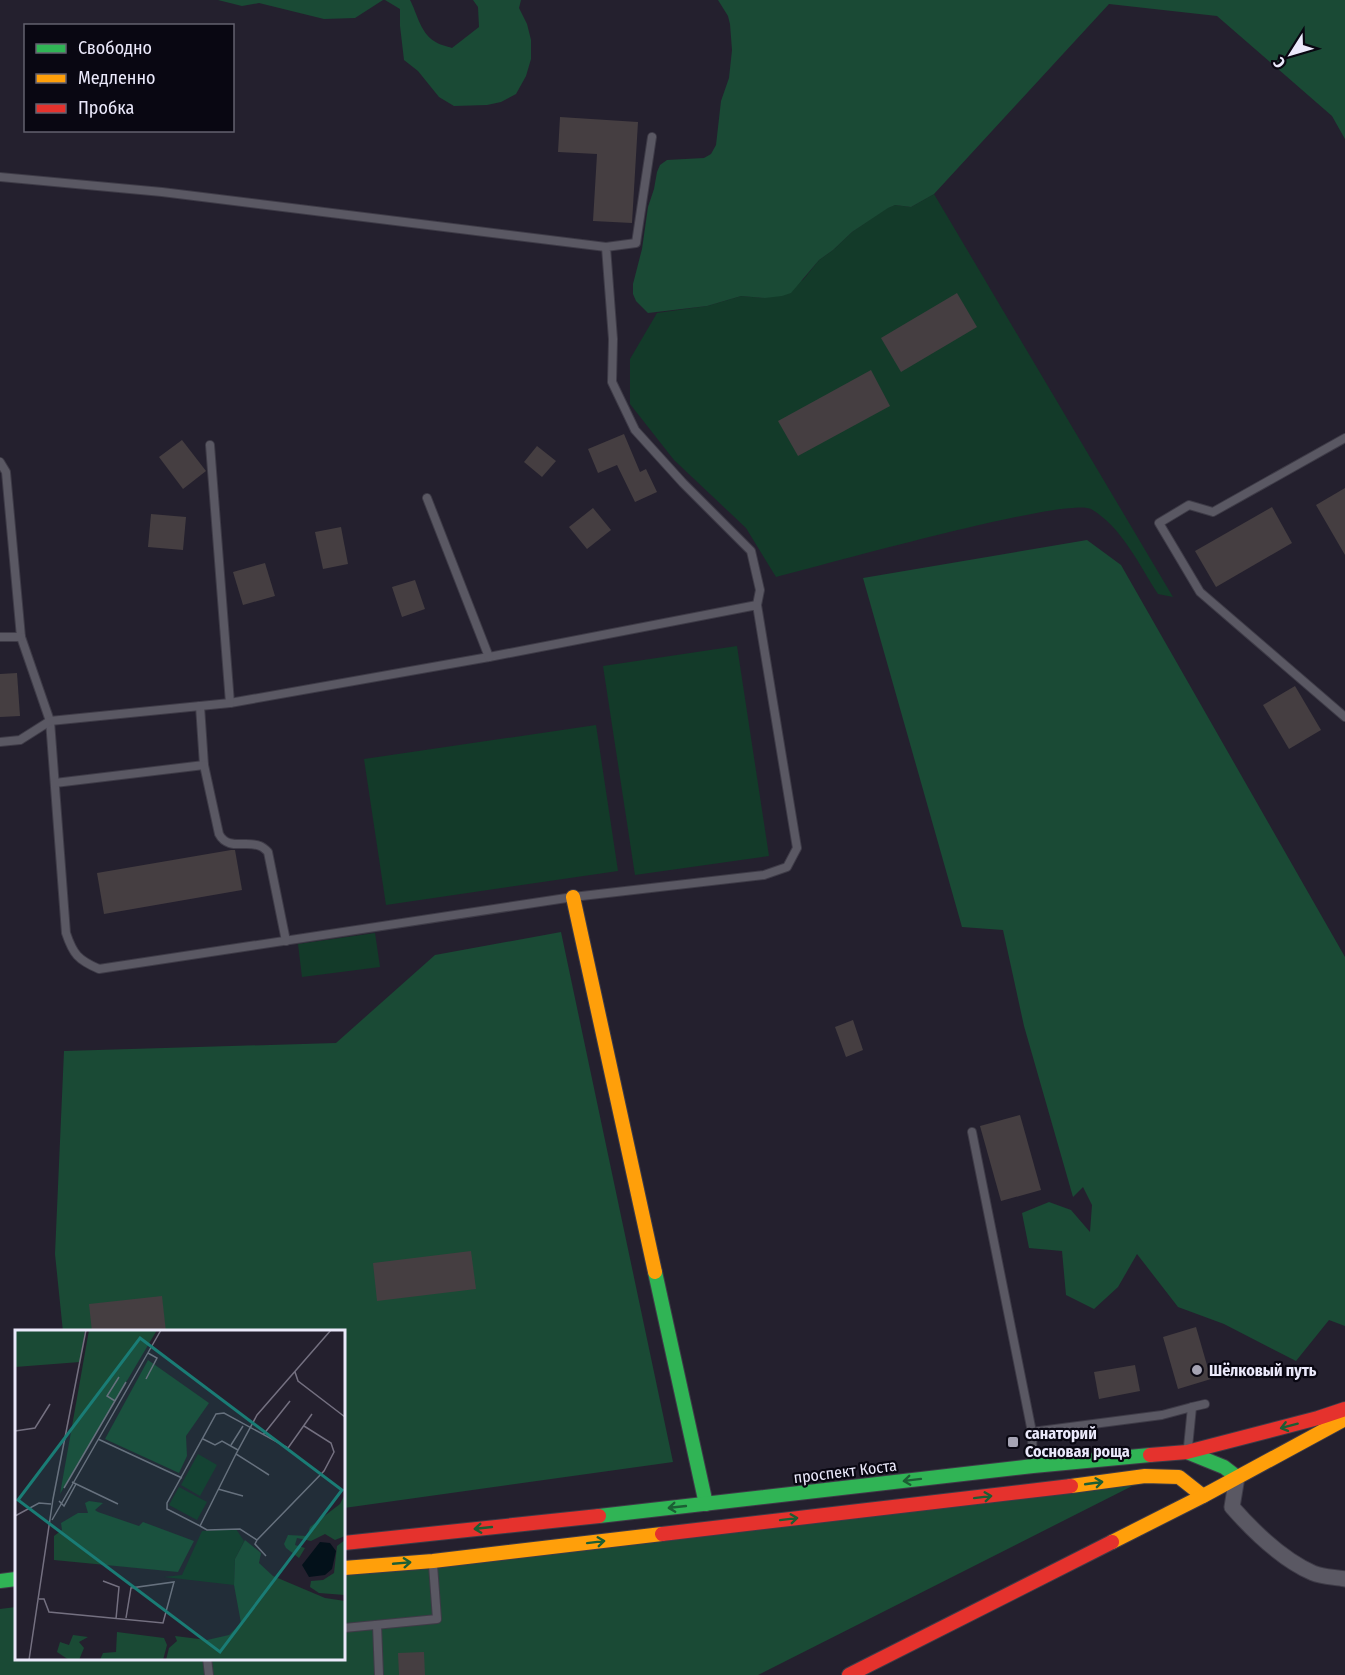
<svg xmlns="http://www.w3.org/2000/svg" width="1345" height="1675" font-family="'Fira Sans Condensed',sans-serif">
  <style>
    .green { fill: #133a29 }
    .forest { fill: #1a4a35 }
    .building { fill: #453e41 }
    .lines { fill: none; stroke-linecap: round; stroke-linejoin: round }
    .lane-casing { stroke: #3e3b47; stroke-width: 10 }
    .street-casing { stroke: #3e3b47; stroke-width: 17 }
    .fast-casing { stroke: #3e3b47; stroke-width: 16 }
    .slow-casing { stroke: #3e3b47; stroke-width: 16 }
    .jam-casing { stroke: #3e3b47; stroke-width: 16 }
    .lane { stroke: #5a5863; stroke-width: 8 }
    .street { stroke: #5a5863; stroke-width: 15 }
    .fast { stroke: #30b455; stroke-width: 14 }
    .slow { stroke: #ff9f0a; stroke-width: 14 }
    .jam { stroke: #e5322d; stroke-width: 14 }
    .oneway { stroke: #1c5e34 }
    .poi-dot { fill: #a5a3b3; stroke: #090712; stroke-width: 2 }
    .labels { text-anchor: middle; stroke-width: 4.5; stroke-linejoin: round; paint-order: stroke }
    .poi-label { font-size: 16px; font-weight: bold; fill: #ebe9fb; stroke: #090712; text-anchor: start }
    .street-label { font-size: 16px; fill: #ebe9fb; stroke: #090712 }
    .inset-road { fill: none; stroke: #747080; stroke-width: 1.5 }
    .view { fill: #1a7c75; fill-opacity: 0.15; stroke: #1a7c75; stroke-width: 3 }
    .inset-edge { fill: none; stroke: #ebe9fb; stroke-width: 3 }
  </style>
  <rect width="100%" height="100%" fill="#24202e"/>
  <g class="green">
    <path d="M934 194 1173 597 1158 594C1139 565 1122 527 1091 509 1068 496 817 567 776 577L746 528 674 460 630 404V359L657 313 707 306 741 296 765 298 803 280 819 260 833 250 852 232 887 208 895 205 911 207Z"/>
    <polygon points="737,646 769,856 635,875 603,666"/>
    <polygon points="596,725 618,871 386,905 364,759"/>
    <polygon points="375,933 380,967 302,977 298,944"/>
  </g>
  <g class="forest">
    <polygon points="218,0 383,0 355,18 324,19 259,3 242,6"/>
    <path d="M385 0H410C417 13 420 32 434 41 439 45 447 46 452 48L479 27 478 7 473 0H521L519 8 527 24 531 40V59L526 76 516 94 501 102 487 105 454 106 439 97 418 71 404 60 400 26V9Z"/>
    <polygon points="718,0 1345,0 1345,139 1332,116 1217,16 1109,4 934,194 911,207 895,205 888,208 852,232 833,250 819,260 791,293 782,296 765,298 741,296 707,306 648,313 636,301 633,294 633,284 642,249 648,207 654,189 657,172 660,165 667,160 704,158 711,154 716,145 721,101 729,78 732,50 730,24 728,16"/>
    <polygon points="1087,540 1121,565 1345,957 1345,1326 1329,1320 1296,1361 1224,1324 1178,1307 1137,1254 1118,1287 1094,1309 1066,1295 1062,1251 1029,1248 1022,1213 1049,1202 1071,1210 1090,1232 1092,1205 1083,1187 1073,1197 1024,1026 1003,930 962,927 863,578"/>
    <polygon points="561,932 673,1462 344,1508 344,1332 63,1332 55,1254 64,1051 336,1043 435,955"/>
    <polygon points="1150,1477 758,1675 0,1675 0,1609 16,1607 16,1658 344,1658 344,1574"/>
  </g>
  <g class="building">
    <polygon points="560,117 638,122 632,223 593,221 597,154 558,152"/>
    <polygon points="957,293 977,327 901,372 881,338"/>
    <polygon points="871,370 890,406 798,456 778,421"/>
    <polygon points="624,434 640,472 646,469 657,492 635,502 617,465 598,473 588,449"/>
    <polygon points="182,440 206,471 183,489 159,457"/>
    <polygon points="537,446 556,461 542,477 524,462"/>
    <polygon points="1345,488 1345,555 1316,505"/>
    <polygon points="1272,507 1292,543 1216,587 1195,551"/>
    <polygon points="593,508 611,530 587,549 569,527"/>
    <polygon points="151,514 186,517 183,550 148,547"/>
    <polygon points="341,527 348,564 323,569 315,532"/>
    <polygon points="265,563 275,596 243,605 233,572"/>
    <polygon points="415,580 425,609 402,617 392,587"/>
    <polygon points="17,673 20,716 0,717 0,674"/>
    <polygon points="1295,686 1321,730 1289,749 1263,705"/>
    <polygon points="231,850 235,850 242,890 104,914 97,873"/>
    <polygon points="853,1020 863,1050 846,1057 835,1027"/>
    <polygon points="1020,1115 1041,1190 1001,1201 980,1126"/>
    <polygon points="471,1251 476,1289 377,1301 373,1263"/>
    <polygon points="162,1296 166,1332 92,1332 89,1304"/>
    <polygon points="1196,1327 1211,1379 1178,1389 1163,1337"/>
    <polygon points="1135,1365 1140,1391 1099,1399 1094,1372"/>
    <polygon points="424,1652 425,1675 399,1675 398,1653"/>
  </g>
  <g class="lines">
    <g class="lane-casing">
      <g id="lane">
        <polyline points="652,137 636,243 606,247 613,339 612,382 635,430 683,483 751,551 760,590 757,605"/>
        <polyline points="0,177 162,192 606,247"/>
        <polyline points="1345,438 1213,512 1189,505 1159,523 1200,592 1345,717"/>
        <path d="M0 462 6 472 21 637 50 721 66 933C73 954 78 960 99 969L573 897 764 875 787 867 797 848 757 605 489 657 230 703"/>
        <polyline points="427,498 489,657"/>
        <polyline points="0,637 21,637"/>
        <path d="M200 706 204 765 219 834C228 851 246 840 260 846 263 847 266 850 268 852L286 941"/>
        <polyline points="0,742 20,740 50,721 230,703 210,445"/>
        <polyline points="55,783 204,765"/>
        <polyline points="972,1132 1032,1432 1033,1464"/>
        <polyline points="1192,1407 1205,1404"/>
        <polyline points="1032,1432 1162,1415 1192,1407 1188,1447"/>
        <polyline points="377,1625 379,1675"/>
        <polyline points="344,1628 437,1619 433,1565"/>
        <polyline points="207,1658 209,1675"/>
      </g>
    </g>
    <g class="street-casing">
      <path id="street" d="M1237 1477 1232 1507C1254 1532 1281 1559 1313 1573 1322 1577 1335 1577 1345 1579"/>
    </g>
    <g class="fast-casing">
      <g id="fast">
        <polyline points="655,1272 706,1504"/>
        <polyline points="1187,1452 1224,1467 1237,1477"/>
        <polyline points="599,1516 1033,1466 1150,1455"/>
        <polyline points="0,1581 16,1579"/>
      </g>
    </g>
    <g class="slow-casing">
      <g id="slow">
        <polyline points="573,897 655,1272"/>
        <polyline points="1071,1486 1145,1476 1179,1477 1203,1496"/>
        <polyline points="1112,1542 1203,1496 1345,1419"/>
        <polyline points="344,1568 433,1561 662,1534"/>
      </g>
    </g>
    <g class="jam-casing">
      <g id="jam">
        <polyline points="1150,1455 1187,1452 1318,1418 1345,1409"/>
        <polyline points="662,1534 1071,1486"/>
        <polyline points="344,1543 599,1516"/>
        <polyline points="849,1675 1112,1542"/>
      </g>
    </g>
    <use href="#lane" class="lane"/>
    <use href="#street" class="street"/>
    <use href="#fast" class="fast"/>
    <use href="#slow" class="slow"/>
    <use href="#jam" class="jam"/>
  </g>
  <defs><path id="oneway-shaft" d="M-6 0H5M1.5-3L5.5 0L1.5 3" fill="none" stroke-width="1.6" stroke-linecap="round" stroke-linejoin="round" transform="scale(1.5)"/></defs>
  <g class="oneway">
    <use href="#oneway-shaft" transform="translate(1289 1426) rotate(165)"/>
    <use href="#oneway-shaft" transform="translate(912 1480) rotate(173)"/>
    <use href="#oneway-shaft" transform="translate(1094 1483) rotate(-8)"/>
    <use href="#oneway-shaft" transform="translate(983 1497) rotate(-7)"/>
    <use href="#oneway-shaft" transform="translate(677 1507) rotate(174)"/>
    <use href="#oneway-shaft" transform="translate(789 1519) rotate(-7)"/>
    <use href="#oneway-shaft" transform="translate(483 1528) rotate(174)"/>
    <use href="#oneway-shaft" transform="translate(596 1542) rotate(-7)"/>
    <use href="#oneway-shaft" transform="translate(402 1563) rotate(-5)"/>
  </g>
  <g class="poi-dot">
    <circle cx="1197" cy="1370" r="6"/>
    <rect x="1007" y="1436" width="12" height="12" rx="3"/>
  </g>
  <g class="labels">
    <g class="poi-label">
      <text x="1209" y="1376">Шёлковый путь</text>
      <text x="1025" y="1439">санаторий<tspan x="1025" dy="18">Сосновая роща</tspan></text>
    </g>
    <g class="street-label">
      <text transform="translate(845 1471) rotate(-7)" y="6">проспект Коста</text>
    </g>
  </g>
  <g transform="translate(15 1330)">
    <rect width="330" height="330" fill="#24202e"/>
    <path d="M183 124 202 135 185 166 166 155ZM164 157 192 172 182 190 154 175ZM221 199 229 211 220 229 219 255 149 247 167 245 187 201Z" fill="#133a29"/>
    <path d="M0 0H70L65 32 0 37ZM74 0H142L45 164ZM133 30 194 73 171 106 172 126 164 143 90 109ZM330 164V206L320 210 310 204 296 211 282 208 280 215 290 218 284 228 271 218 269 214 273 205 292 206 295 197 325 174ZM74 171 88 173 80 180 83 182 124 196 128 192 179 211 163 242 39 230V206L47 200 46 193 63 183H73L70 173ZM230 210 246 223 244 233 258 246 310 268 330 271V330H151L154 318 162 311 160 306 192 310 214 305 226 293 219 255 220 229ZM330 210V265L304 263 295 257 296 251 308 250 319 243 322 216ZM102 302 149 308 152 315 148 330H85L88 323 101 322ZM58 305 73 307 64 312 69 318 64 330H54L42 322 45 312 54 315Z" fill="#1a4a35"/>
    <path d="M305 212 315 213 321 221 317 239 310 245 294 247 287 235Z" fill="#03111a"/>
    <path class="inset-road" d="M280 42 283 51 330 87M131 49 142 28 133 23M100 71 92 66 104 47M0 101 20 98 35 74M248 105 275 71M83 109 167 148M188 109 200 115 207 111 223 120M216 115 228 96M221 124 185 196 152 179V173L201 84 209 83 273 118 297 84M254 145 221 124 242 85 316 0M57 152 103 174M49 158 111 52M203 159 228 166M44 171 49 176 61 154M0 186 24 173 36 174M37 190 146 0M185 196 192 200 225 199 242 210 240 214 251 226M242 210 309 141 319 122 316 113 289 96M88 251 104 257 101 289M24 269H29L34 282 148 293 159 252 116 258 111 288M14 330 38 169 71 0"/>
    <path class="view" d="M125 8 327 160 205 322 3 170Z"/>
    <rect width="330" height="330" class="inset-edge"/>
  </g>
  <rect x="24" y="24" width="210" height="108" fill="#090712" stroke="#63616f" stroke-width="1.5"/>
  <rect x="36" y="44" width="30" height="9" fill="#30b455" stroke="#63616f" stroke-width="1.5"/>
  <text x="78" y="54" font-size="18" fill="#ebe9fb">Свободно</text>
  <rect x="36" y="74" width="30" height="9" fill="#ff9f0a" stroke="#63616f" stroke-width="1.5"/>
  <text x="78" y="84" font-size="18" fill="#ebe9fb">Медленно</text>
  <rect x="36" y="104" width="30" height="9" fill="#e5322d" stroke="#63616f" stroke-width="1.5"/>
  <text x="78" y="114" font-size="18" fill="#ebe9fb">Пробка</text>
  <g transform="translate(1291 54) rotate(233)" stroke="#090712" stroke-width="4.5" paint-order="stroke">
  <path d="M0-4.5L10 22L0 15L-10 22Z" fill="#ebe9fb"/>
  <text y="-9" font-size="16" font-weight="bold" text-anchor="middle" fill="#ebe9fb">С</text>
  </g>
</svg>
